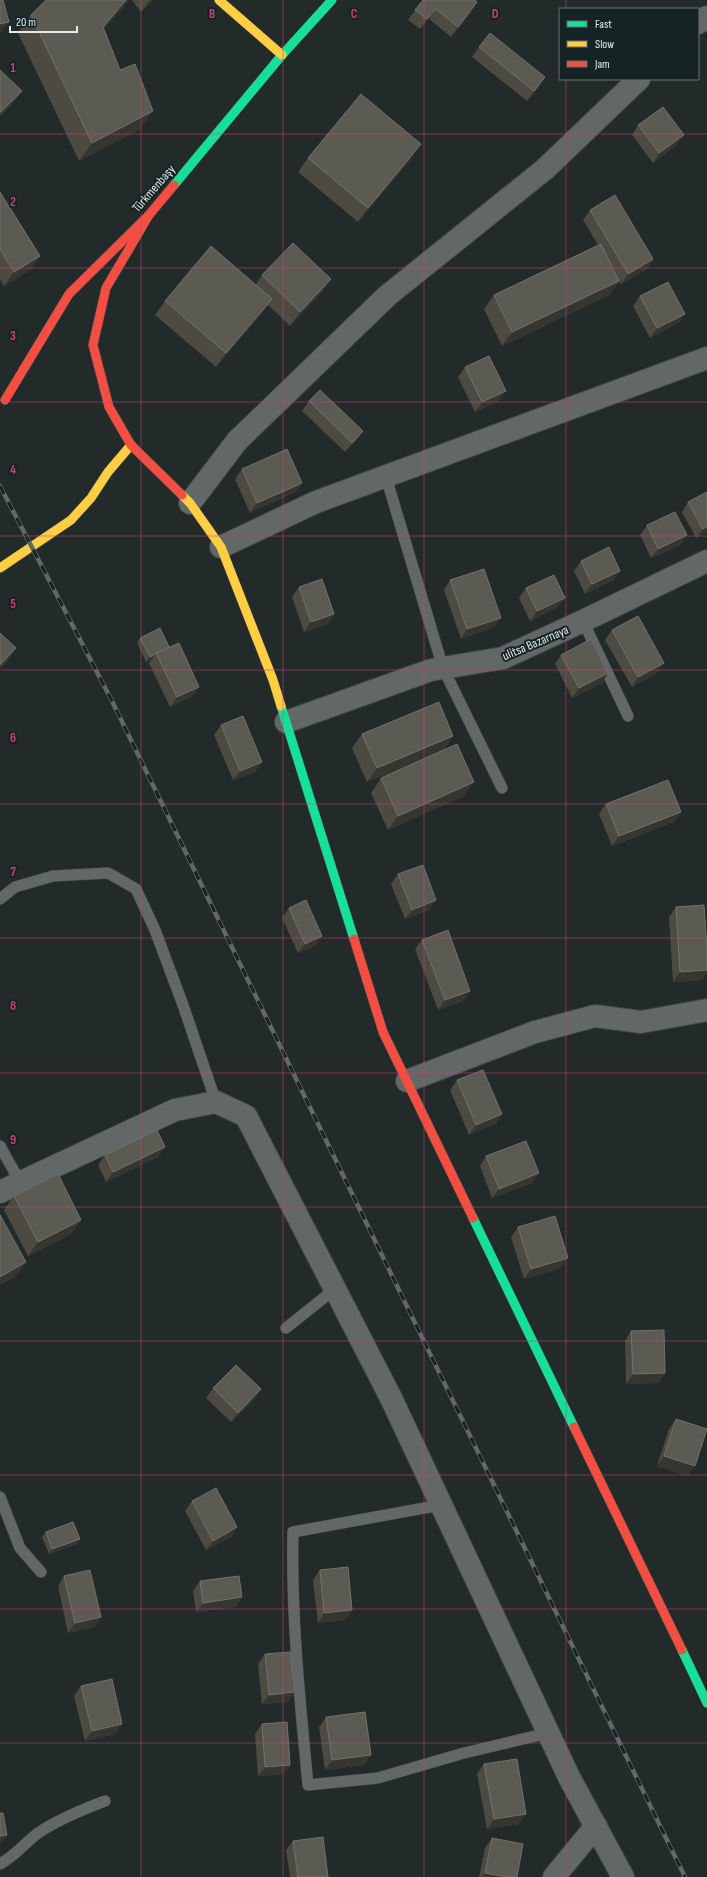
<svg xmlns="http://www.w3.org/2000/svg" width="707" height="1877" font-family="'Sofia Sans Condensed',sans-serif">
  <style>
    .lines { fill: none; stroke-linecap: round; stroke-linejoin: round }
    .lane-casing { stroke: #3f4545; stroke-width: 12 }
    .street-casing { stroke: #3f4545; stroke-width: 24 }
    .fast-casing { stroke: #3f4545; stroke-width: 10 }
    .slow-casing { stroke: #3f4545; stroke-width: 10 }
    .jam-casing { stroke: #3f4545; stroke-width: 10 }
    .lane { stroke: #626767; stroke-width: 11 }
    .street { stroke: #626767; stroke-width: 22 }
    .fast { stroke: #16e098; stroke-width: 9 }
    .slow { stroke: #ffcf43; stroke-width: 9 }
    .jam { stroke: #f24e42; stroke-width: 9 }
    .rail-casing { stroke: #626767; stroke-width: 4.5 }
    .rail { stroke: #152324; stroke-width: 3; stroke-dasharray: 9; stroke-linecap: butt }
    .wall { fill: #4c4a41 }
    .shaded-wall { fill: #353630 }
    .building { fill: #5c5b53; stroke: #71726b }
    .grid { fill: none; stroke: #c84278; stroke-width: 1; stroke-opacity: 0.55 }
    .labels { text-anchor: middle; stroke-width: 4; stroke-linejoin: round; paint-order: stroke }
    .street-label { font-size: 13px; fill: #e2ebeb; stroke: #152324 }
    .grid-label { font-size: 13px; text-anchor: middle; font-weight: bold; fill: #c84278; stroke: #152324; stroke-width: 4; stroke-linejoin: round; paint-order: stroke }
  </style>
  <rect width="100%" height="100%" fill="#222a2a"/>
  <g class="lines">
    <g class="lane-casing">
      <g id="lane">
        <polyline points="386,477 443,668 502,788"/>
        <polyline points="583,621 628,716"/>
        <polyline points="0,899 15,887 53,876 108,873 136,889 155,930 183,1005 216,1102"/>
        <polyline points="0,1146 20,1182"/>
        <polyline points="286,1328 335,1289"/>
        <polyline points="0,1497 20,1548 41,1572"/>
        <path d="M441 1505 293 1532C291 1617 300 1701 308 1785L378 1778 464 1753 548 1733"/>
        <path d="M0 1864C15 1856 25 1843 38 1833 59 1819 81 1810 105 1801"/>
      </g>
    </g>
    <g class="street-casing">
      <g id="street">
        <polyline points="698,23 707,17"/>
        <polyline points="190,503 237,441 387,296 545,169 639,79"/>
        <polyline points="221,547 316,502 707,358"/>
        <polyline points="286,722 431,670 503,658 583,621 707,561"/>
        <polyline points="407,1081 535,1032 595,1016 641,1022 707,1010"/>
        <polyline points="0,1192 175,1110 216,1102 246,1116 391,1398 569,1777 623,1877"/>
        <polyline points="554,1877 596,1826"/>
      </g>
    </g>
    <g class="fast-casing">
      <g id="fast">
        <polyline points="174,185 282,55 332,0"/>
        <polyline points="281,706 354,939"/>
        <polyline points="473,1218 574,1427"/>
        <polyline points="682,1650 707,1703"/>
      </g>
    </g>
    <g class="slow-casing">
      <g id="slow">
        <polyline points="219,0 282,55"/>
        <polyline points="182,495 190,503 221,547 273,680 281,706"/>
        <polyline points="0,568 71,520 91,498 108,472 131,445"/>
      </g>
    </g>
    <g class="jam-casing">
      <g id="jam">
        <polyline points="149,215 106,288 93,345 109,407 131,445 182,495"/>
        <polyline points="5,400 69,294 149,215 174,185"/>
        <polyline points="354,939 383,1032 473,1218"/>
        <polyline points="574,1427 682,1650"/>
      </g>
    </g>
    <use href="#lane" class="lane"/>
    <use href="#street" class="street"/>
    <use href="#fast" class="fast"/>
    <use href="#slow" class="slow"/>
    <use href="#jam" class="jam"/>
    <g class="rail-casing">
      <polyline id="rail" points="0,486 111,699 685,1877"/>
    </g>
    <use href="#rail" class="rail"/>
  </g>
  <g class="wall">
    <polygon points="46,0 129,0 104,29 120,70 140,129 79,161 18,33 31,15"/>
    <polygon points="132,0 153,0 141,12"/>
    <polygon points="423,0 471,12 451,37 429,19 420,29 408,20"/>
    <polygon points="479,47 545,77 539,87 527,101 472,57"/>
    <polygon points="638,125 677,145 653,163 632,135"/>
    <polygon points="308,158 411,159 358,222 298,172"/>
    <polygon points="0,192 40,256 30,270 4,286 0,279"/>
    <polygon points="590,210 653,259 647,269 621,284 615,273 619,281 609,295 502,346 484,309 494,295 598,245 583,220"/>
    <polygon points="262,275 331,279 321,293 290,326 268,305 262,313 216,367 155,315 165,301 256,284"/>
    <polygon points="640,296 685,314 678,323 650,338 633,306"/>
    <polygon points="465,367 499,401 475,412 458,377"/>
    <polygon points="309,401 363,431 356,441 345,452 302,411"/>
    <polygon points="242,469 302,483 295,492 250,513 235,479"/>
    <polygon points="688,502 707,532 696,538 682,512"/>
    <polygon points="647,525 687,535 680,545 651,558 640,535"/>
    <polygon points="581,561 620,571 613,580 585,594 574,571"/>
    <polygon points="450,580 494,627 461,639 444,590"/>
    <polygon points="299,587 334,614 328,624 304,632 292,597"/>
    <polygon points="526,588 558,607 530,621 519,598"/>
    <polygon points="612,630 657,673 632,687 605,640"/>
    <polygon points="140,638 169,647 199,687 192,696 170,707 149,663 152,659 146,662 137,643"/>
    <polygon points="561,655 608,673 602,683 572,698 555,664"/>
    <polygon points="221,725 262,762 255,772 233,780 214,735"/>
    <polygon points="362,734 444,750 464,796 388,830 371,793 381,778 433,755 367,782 352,748"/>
    <polygon points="606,804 681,812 674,822 612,846 599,814"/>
    <polygon points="398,874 429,910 405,919 391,884"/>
    <polygon points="676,907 707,949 707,972 702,980 673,982 669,917"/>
    <polygon points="289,908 322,936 315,946 298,953 282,918"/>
    <polygon points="422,940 470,991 463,1001 438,1010 415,949"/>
    <polygon points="457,1080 502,1114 495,1124 469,1135 450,1090"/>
    <polygon points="105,1155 158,1157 106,1182 98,1165"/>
    <polygon points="486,1156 532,1183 492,1198 480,1166"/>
    <polygon points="14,1196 71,1234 28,1256 4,1210"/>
    <polygon points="518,1227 561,1268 524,1279 511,1237"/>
    <polygon points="631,1331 665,1373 658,1383 626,1384 625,1341"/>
    <polygon points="213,1388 261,1389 254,1399 231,1422 206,1398"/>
    <polygon points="676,1419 688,1476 657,1466 669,1429"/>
    <polygon points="192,1501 237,1527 231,1537 206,1550 185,1511"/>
    <polygon points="46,1532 80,1539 76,1544 49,1554 42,1537"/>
    <polygon points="320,1570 352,1610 345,1620 318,1623 313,1580"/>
    <polygon points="64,1576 101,1617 94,1627 68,1633 58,1586"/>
    <polygon points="200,1581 242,1597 235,1607 196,1612 193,1591"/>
    <polygon points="265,1654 295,1692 288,1702 262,1704 258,1664"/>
    <polygon points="81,1686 116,1734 85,1741 74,1696"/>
    <polygon points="326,1717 364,1765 325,1770 319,1727"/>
    <polygon points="262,1724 290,1765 284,1774 258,1776 255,1734"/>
    <polygon points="484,1764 526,1814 519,1824 487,1829 477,1774"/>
    <polygon points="492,1838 517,1877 479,1877 485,1848"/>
    <polygon points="293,1841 328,1877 290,1877 286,1850"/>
  </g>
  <g class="shaded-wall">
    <polygon points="126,0 129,0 90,45 103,27"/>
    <polygon points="150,0 153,0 141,12"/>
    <polygon points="477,2 471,12 451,37 458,27"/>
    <polygon points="436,9 429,19 420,29 427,19"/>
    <polygon points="9,22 2,31 0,32 0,24"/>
    <polygon points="545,77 539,87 527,101 534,91"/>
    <polygon points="22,91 12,105 0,117 0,113"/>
    <polygon points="153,111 140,129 79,161 92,143"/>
    <polygon points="684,135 677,145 653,163 659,153"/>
    <polygon points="421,144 411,159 358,222 368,208"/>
    <polygon points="40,256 30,270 4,286 14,272"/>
    <polygon points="653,259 647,269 621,284 628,274"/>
    <polygon points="331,279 321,293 290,326 300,312"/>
    <polygon points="619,281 609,295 502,346 512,332"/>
    <polygon points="272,299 262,313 216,367 226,353"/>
    <polygon points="685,314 678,323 650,338 657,328"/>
    <polygon points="506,391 499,401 475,412 482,402"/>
    <polygon points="363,431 356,441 345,452 352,443"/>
    <polygon points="302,483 295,492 250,513 257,503"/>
    <polygon points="707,526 707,532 696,538 703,529"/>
    <polygon points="687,535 680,545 651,558 658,549"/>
    <polygon points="620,571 613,580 585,594 592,584"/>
    <polygon points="565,598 558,607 530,621 537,611"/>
    <polygon points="334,614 328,624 304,632 311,622"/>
    <polygon points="501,618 494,627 461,639 467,629"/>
    <polygon points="16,648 7,662 0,669 0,665"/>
    <polygon points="155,654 152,659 146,662 150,657"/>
    <polygon points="664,663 657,673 632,687 638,677"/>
    <polygon points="608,673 602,683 572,698 579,688"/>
    <polygon points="199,687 192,696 170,707 177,697"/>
    <polygon points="453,736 444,751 367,782 377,768"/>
    <polygon points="262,762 255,772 233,780 240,771"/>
    <polygon points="474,782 464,796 388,830 398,816"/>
    <polygon points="681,812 674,822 612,846 619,836"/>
    <polygon points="436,900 429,910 405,919 412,910"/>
    <polygon points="322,936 315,946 298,953 305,944"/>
    <polygon points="707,970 707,972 702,980 673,982 680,972"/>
    <polygon points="470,991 463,1001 438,1010 445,1000"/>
    <polygon points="502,1114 495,1124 469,1135 476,1125"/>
    <polygon points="165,1147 158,1157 106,1182 113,1172"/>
    <polygon points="539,1173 532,1183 492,1198 499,1189"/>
    <polygon points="81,1220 71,1234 28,1256 38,1242"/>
    <polygon points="568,1258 561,1268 524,1279 531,1269"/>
    <polygon points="26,1262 16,1277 0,1285 0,1277"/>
    <polygon points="665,1373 658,1383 626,1384 633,1374"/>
    <polygon points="261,1389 254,1399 231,1422 238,1413"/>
    <polygon points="664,1456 695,1466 688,1476 657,1466"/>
    <polygon points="237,1527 231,1537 206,1550 213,1541"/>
    <polygon points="80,1539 76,1544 49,1554 52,1549"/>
    <polygon points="242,1597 235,1607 196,1612 203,1603"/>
    <polygon points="352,1610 345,1620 318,1623 324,1613"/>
    <polygon points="101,1617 94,1627 68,1633 75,1623"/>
    <polygon points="295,1692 288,1702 262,1704 269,1695"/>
    <polygon points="122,1724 116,1734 85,1741 92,1731"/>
    <polygon points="371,1755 364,1765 325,1770 332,1760"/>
    <polygon points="290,1765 284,1774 258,1776 265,1767"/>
    <polygon points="526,1814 519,1824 487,1829 494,1819"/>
    <polygon points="7,1835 0,1845 0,1836"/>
    <polygon points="485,1873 507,1877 482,1877"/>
  </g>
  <g class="building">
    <polygon points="0,0 3,0 9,22 0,24"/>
    <polygon points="46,0 126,0 103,27 120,70 135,64 153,111 92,143 31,15"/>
    <polygon points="423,0 475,0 477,2 458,27 436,9 427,19 415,10"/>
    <polygon points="490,33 545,77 534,91 479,47"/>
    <polygon points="0,70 22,91 0,113"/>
    <polygon points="361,94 421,144 368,208 308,158"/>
    <polygon points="663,107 684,135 659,153 638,125"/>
    <polygon points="0,192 40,256 14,272 0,249"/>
    <polygon points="615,195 653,259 628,274 590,210"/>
    <polygon points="293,243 331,279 300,312 262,275"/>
    <polygon points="601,244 619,281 512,332 494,295"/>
    <polygon points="211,246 272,299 226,353 165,301"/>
    <polygon points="668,282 685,314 657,328 640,296"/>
    <polygon points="489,356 506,391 482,402 465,367"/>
    <polygon points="320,390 363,431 352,443 309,401"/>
    <polygon points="287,449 302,483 257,503 242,469"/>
    <polygon points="707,492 707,526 703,529 688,502"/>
    <polygon points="675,512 687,535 658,549 647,525"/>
    <polygon points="609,547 620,571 592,584 581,561"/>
    <polygon points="484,569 501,618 467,629 450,580"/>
    <polygon points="554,575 565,598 537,611 526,588"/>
    <polygon points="322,579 334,614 311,622 299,587"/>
    <polygon points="638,616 664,663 638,677 612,630"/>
    <polygon points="160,628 169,647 156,653 155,654 150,657 140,638"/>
    <polygon points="0,633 16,648 0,665"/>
    <polygon points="591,639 608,673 579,688 561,655"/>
    <polygon points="179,643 199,687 177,697 156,653"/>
    <polygon points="439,702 453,736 377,768 362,734"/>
    <polygon points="243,716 262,762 240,771 221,725"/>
    <polygon points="457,744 474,782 398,816 381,778"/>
    <polygon points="668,780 681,812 619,836 606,804"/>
    <polygon points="423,865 436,900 412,910 398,874"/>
    <polygon points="306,900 322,936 305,944 289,908"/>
    <polygon points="704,905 707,949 707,970 680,972 676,907"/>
    <polygon points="448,930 470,991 445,1000 422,940"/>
    <polygon points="483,1070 502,1114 476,1125 457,1080"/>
    <polygon points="157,1130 165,1147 113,1172 105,1155"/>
    <polygon points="526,1141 539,1173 499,1189 486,1156"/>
    <polygon points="58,1174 81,1220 38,1242 14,1196"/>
    <polygon points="0,1215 26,1262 0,1277"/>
    <polygon points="555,1216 568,1258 531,1269 518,1227"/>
    <polygon points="664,1330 665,1373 633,1374 631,1331"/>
    <polygon points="236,1365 261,1389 238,1413 213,1388"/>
    <polygon points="676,1419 707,1429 695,1466 664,1456"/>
    <polygon points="216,1488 237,1527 213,1541 192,1501"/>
    <polygon points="73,1522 80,1539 52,1549 46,1532"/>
    <polygon points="348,1567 352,1610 324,1613 320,1570"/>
    <polygon points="90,1570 101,1617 75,1623 64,1576"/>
    <polygon points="239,1576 242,1597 203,1603 200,1581"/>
    <polygon points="290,1652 295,1692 269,1695 265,1654"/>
    <polygon points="112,1679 122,1724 92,1731 81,1686"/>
    <polygon points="365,1712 371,1755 332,1760 326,1717"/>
    <polygon points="287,1722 290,1765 265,1767 262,1724"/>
    <polygon points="517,1759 526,1814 494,1819 484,1764"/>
    <polygon points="0,1813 3,1813 7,1835 0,1836"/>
    <polygon points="323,1837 328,1877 298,1877 293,1841"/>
    <polygon points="492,1838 523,1844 517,1877 507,1877 485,1873"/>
  </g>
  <path class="grid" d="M141 0V1877M283 0V1877M424 0V1877M566 0V9M566 79V1877M0 134H707M0 268H707M0 402H707M0 536H707M0 670H707M0 804H707M0 938H707M0 1073H707M0 1207H707M0 1341H707M0 1475H707M0 1609H707M0 1743H707"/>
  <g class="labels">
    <g class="street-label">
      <text transform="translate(153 188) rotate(-49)" y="5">Türkmenbaşy</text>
      <text transform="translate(535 642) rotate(-23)" y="5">ulitsa Bazarnaya</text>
    </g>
  </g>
  <g class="grid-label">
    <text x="212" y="18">B</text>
    <text x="354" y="18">C</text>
    <text x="495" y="18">D</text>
    <text x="13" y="72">1</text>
    <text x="13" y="206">2</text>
    <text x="13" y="340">3</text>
    <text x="13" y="474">4</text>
    <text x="13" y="608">5</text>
    <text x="13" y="742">6</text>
    <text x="13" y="876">7</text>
    <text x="13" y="1010">8</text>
    <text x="13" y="1144">9</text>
  </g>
  <rect x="559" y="8" width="140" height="72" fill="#152324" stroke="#677374"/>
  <rect x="567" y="21" width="20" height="6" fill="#16e098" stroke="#677374"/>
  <text x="595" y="28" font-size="12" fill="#e2ebeb">Fast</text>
  <rect x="567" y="41" width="20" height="6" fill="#ffcf43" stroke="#677374"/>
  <text x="595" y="48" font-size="12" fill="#e2ebeb">Slow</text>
  <rect x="567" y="61" width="20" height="6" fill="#f24e42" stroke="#677374"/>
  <text x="595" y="68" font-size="12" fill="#e2ebeb">Jam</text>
  <path d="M10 26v6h67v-6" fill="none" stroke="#e2ebeb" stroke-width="2"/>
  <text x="16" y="26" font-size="12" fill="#e2ebeb" stroke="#152324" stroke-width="3" paint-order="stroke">20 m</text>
</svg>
